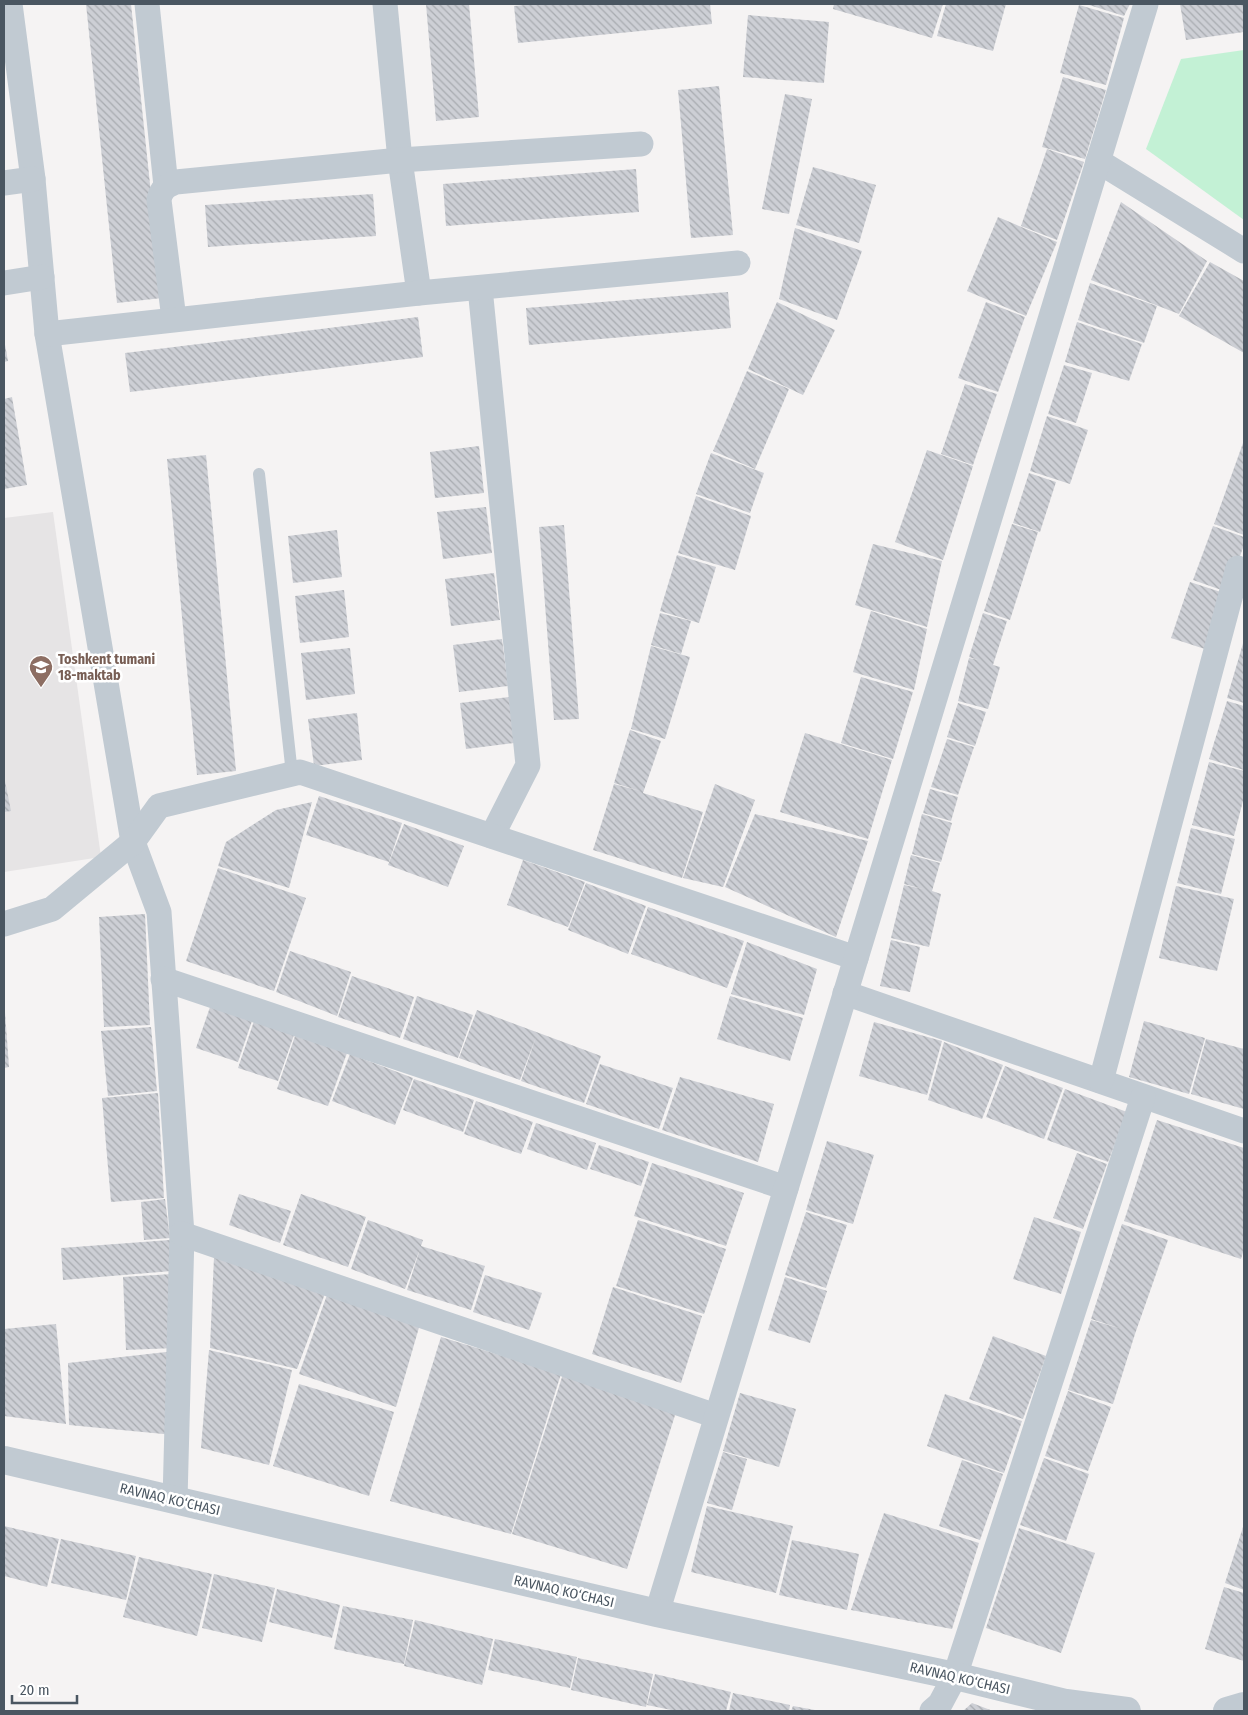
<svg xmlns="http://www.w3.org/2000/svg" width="1248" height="1715" font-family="'Fira Sans Condensed',sans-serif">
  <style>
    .education { fill: #e6e4e5 }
    .garden { fill: #c3f1d5 }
    .building { fill: url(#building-back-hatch) }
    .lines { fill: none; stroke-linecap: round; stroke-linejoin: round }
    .service { stroke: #c1cad2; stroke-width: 12 }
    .minor { stroke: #c1cad2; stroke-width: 25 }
    .tertiary { stroke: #c1cad2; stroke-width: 28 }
    .labels { text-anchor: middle; stroke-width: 5; stroke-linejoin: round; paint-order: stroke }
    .education-label { font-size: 14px; font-weight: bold; fill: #785e54; stroke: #fff; text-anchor: start }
    .street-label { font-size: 14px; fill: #4a5661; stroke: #fff }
  </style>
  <defs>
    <pattern id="building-back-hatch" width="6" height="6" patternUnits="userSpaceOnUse" patternTransform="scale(1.25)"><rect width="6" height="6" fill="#cdcfd5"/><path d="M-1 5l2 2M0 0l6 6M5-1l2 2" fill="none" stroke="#a8abb0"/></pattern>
  </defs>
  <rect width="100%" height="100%" fill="#f5f3f3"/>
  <polygon class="education" points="53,512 101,857 4,872 4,518"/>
  <polygon class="garden" points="1244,50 1244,220 1146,149 1181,59"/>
  <g class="building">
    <polygon points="86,4 131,4 162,298 117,303"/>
    <polygon points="426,4 469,4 479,117 436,121"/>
    <polygon points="535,4 710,4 712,24 518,43 514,6"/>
    <polygon points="834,4 943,4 932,38 833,9"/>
    <polygon points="946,4 1006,4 993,51 937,36"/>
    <polygon points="1086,4 1130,4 1124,16"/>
    <polygon points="1180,4 1244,4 1244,32 1186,40"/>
    <polygon points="1079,5 1124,18 1106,85 1060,73"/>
    <polygon points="748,15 829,22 824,83 743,77"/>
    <polygon points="1063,77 1106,90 1085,159 1042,147"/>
    <polygon points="719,86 733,235 691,238 678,90"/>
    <polygon points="785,94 812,99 789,214 762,209"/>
    <polygon points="1047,149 1084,162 1057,240 1021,226"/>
    <polygon points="813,167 876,185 859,243 796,225"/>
    <polygon points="636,169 639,212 446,226 443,184"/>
    <polygon points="373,194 376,236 208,247 205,205"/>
    <polygon points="1121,202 1207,261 1179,314 1091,280"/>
    <polygon points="998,217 1057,242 1026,316 967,291"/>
    <polygon points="795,228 862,251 837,320 779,299"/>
    <polygon points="1210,262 1244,281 1244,353 1179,316"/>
    <polygon points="1090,283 1157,306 1144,343 1078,320"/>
    <polygon points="728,292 731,328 529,345 526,308"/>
    <polygon points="777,302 835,330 803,395 748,369"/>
    <polygon points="986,302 1025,317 998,392 958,378"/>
    <polygon points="418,317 423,357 130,392 125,353"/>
    <polygon points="1077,322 1142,344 1129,381 1065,362"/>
    <polygon points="4,339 8,361 4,362"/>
    <polygon points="1064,365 1092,373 1076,423 1048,414"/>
    <polygon points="747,371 789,389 755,469 713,451"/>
    <polygon points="965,384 997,394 973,465 941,454"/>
    <polygon points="12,397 27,485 4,489 4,399"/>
    <polygon points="1047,416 1088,430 1070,484 1030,471"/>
    <polygon points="1243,443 1244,443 1244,535 1214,524"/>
    <polygon points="479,446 484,493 435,498 430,452"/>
    <polygon points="927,450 973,466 943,560 895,542"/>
    <polygon points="711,453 764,473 750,513 696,494"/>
    <polygon points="206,455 236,771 197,775 167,459"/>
    <polygon points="1029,473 1056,482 1040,532 1013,523"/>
    <polygon points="696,496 751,516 735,570 678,553"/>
    <polygon points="486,507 492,553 443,559 437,512"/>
    <polygon points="1012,524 1038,532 1010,620 984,611"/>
    <polygon points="564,525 579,719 554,720 539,527"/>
    <polygon points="1213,526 1244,537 1244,545 1227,592 1193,580"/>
    <polygon points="337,530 342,577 293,583 288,536"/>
    <polygon points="873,544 942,561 927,627 855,605"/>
    <polygon points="677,555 716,567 699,623 660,611"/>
    <polygon points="494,573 500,620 451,626 445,579"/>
    <polygon points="1190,582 1227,594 1208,650 1171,638"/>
    <polygon points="344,590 349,637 300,643 295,596"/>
    <polygon points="871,611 927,629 914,690 853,672"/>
    <polygon points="660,613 691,621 681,654 651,645"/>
    <polygon points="983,613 1007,621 993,665 1000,667 988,709 958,701 969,658 978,660 969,657"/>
    <polygon points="502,639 508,686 459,692 453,645"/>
    <polygon points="1244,640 1244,703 1227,698"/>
    <polygon points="651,646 690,657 665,739 631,729"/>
    <polygon points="350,648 355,694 306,700 301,653"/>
    <polygon points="861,677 913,692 893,759 841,743"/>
    <polygon points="509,697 514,743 466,749 460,703"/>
    <polygon points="1227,701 1244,706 1244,770 1209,759"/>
    <polygon points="958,703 986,712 975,746 947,737"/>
    <polygon points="357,713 362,760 314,766 308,719"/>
    <polygon points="630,730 661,741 643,793 703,812 682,878 593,850 614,784 640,791 614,783"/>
    <polygon points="805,733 892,760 868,839 780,812"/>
    <polygon points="947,739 974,747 958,795 931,787"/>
    <polygon points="1209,762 1244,771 1244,797 1234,836 1192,825"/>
    <polygon points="4,776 11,811 4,812"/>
    <polygon points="715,784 755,800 723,887 683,878"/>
    <polygon points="930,789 958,797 951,821 923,813"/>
    <polygon points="319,796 402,823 389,862 306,835"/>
    <polygon points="312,802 289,888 218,866 226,842 276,810"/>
    <polygon points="755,814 868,841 836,937 725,887"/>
    <polygon points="922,814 952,823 941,862 912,854"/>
    <polygon points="404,824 464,846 448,887 388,865"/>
    <polygon points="1191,828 1235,839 1221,894 1177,883"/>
    <polygon points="911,855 940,863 932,891 941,894 929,947 891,938 904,885 923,889 904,884"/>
    <polygon points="523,860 585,882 568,927 507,905"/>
    <polygon points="218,868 306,898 274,991 186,961"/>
    <polygon points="586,883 646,906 628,954 568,930"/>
    <polygon points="1176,886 1234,899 1217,971 1159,958"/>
    <polygon points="648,907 744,941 727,988 631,954"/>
    <polygon points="145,914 150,1025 104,1027 99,917"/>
    <polygon points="891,940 920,947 910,992 880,986"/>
    <polygon points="747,942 817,969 804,1015 731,994"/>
    <polygon points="290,951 351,972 337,1016 276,992"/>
    <polygon points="352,976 414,997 400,1038 338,1017"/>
    <polygon points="417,996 473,1015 458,1058 403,1039"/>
    <polygon points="730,996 803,1018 790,1061 717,1039"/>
    <polygon points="210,1007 252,1021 238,1062 196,1048"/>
    <polygon points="477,1010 601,1056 584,1103 521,1081 536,1037 520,1080 459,1058"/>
    <polygon points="4,1012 5,1012 9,1067 4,1068"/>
    <polygon points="254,1021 294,1035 278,1081 238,1068"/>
    <polygon points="1144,1021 1205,1038 1189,1094 1129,1077"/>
    <polygon points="874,1022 942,1041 927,1095 859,1076"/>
    <polygon points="151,1027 157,1091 108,1096 101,1031"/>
    <polygon points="295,1036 347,1053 328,1106 277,1089"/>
    <polygon points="1206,1039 1244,1049 1244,1109 1191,1094"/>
    <polygon points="944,1042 1003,1065 982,1119 928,1100"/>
    <polygon points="350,1054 413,1078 395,1125 332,1101"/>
    <polygon points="600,1064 673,1088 659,1129 586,1104"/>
    <polygon points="1005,1066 1063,1088 1044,1139 986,1117"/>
    <polygon points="680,1077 774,1104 758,1162 662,1130"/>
    <polygon points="414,1079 474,1100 463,1132 403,1110"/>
    <polygon points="1065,1089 1127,1112 1108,1162 1047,1140"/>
    <polygon points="158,1093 164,1198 111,1202 102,1098"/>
    <polygon points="476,1101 533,1122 521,1154 464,1134"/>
    <polygon points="1157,1120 1244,1148 1244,1249 1241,1259 1124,1221"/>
    <polygon points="536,1123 596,1143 587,1170 527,1149"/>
    <polygon points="827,1141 874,1155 853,1224 806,1210"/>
    <polygon points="599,1145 649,1162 641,1186 590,1169"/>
    <polygon points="1077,1153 1107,1164 1083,1229 1053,1218"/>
    <polygon points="652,1163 744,1193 726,1246 634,1216"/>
    <polygon points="239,1194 291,1211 280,1243 229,1225"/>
    <polygon points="301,1194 366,1217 348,1267 283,1245"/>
    <polygon points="165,1199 170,1238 144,1240 141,1202"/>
    <polygon points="806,1212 847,1225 826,1288 785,1275"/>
    <polygon points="1034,1217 1081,1232 1061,1294 1013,1279"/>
    <polygon points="368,1220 423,1240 421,1246 485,1266 471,1310 407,1290 420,1249 405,1289 351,1269"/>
    <polygon points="638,1220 726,1249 704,1314 616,1286"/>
    <polygon points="1122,1224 1168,1240 1135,1334 1113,1404 1068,1390 1091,1320 1122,1329 1091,1319"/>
    <polygon points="170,1240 172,1271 63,1280 61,1248"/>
    <polygon points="214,1257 326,1291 297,1369 210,1348"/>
    <polygon points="172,1274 175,1348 126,1350 123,1277"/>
    <polygon points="485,1275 542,1293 529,1330 473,1312"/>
    <polygon points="785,1277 827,1291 810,1343 768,1330"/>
    <polygon points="613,1287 702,1316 681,1383 592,1354"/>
    <polygon points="328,1292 420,1324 396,1407 299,1374"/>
    <polygon points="56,1324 66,1424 4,1416 4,1329"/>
    <polygon points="993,1336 1046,1356 1023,1419 969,1399"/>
    <polygon points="441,1337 561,1374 511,1534 390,1501"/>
    <polygon points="209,1350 292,1370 269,1465 201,1448"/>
    <polygon points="175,1351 174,1435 69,1425 68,1363"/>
    <polygon points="563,1374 676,1412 627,1569 512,1534"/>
    <polygon points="299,1384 394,1412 369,1496 273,1466"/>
    <polygon points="1068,1391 1111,1407 1088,1471 1045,1456"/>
    <polygon points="740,1393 796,1409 779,1467 723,1451"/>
    <polygon points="945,1394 1022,1421 1004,1473 927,1446"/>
    <polygon points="723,1452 747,1459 732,1510 707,1503"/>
    <polygon points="1044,1458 1089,1474 1066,1541 1020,1525"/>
    <polygon points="962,1460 1003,1474 980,1540 939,1526"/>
    <polygon points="707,1506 793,1526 776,1593 691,1572"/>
    <polygon points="884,1513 979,1543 952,1629 851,1610"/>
    <polygon points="1244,1524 1244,1590 1225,1583"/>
    <polygon points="4,1526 59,1539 47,1587 4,1576"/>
    <polygon points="1019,1528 1095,1553 1061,1653 986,1628"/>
    <polygon points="61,1539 136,1556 126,1600 51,1583"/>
    <polygon points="792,1540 859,1554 847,1610 779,1595"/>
    <polygon points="139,1557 212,1574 197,1636 123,1617"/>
    <polygon points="214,1574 275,1588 262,1642 202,1628"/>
    <polygon points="1224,1587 1244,1593 1244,1661 1205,1649"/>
    <polygon points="277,1589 340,1605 332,1638 269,1622"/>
    <polygon points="343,1606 413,1620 404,1664 334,1649"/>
    <polygon points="415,1620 493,1639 482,1685 404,1666"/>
    <polygon points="495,1639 577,1657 570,1688 488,1670"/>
    <polygon points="578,1658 653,1674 646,1707 571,1690"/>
    <polygon points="655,1674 731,1692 726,1711 676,1711 647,1705"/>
    <polygon points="733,1693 790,1705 789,1711 729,1711"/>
    <polygon points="972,1703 993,1711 963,1711"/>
    <polygon points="793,1706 815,1710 815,1711 791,1711"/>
  </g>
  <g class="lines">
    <polyline class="service" points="259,474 292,774"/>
    <g class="minor">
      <polyline points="10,4 33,179 47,334 133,842 159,912 182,1234 175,1500"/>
      <polyline points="147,4 166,186"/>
      <polyline points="385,4 400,160 419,293"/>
      <polyline points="1098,161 1244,251"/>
      <polyline points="4,183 33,179"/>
      <polyline points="4,283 42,277"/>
      <polyline points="480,288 528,765 492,836"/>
      <path d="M174 319 159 200C161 189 166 186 176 182L400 160 641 144"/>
      <polyline points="47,334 419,293 738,263"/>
      <polyline points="4,924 52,909 133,842 159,806 300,772 856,958"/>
      <polyline points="163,979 786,1188"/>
      <polyline points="845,993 1244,1131"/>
      <polyline points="1101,1081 1238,568"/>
      <polyline points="182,1234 716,1416"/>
      <polyline points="657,1613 1146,4"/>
      <polyline points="932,1711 940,1704 955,1676 1143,1097"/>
    </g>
    <g class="tertiary">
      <polyline points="4,1460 657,1613 955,1676 1066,1703 1127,1711"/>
      <polyline points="1227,1711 1244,1706"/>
    </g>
  </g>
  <defs>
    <g id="school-pin" transform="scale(1.25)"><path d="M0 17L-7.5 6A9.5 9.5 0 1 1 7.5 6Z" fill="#8d6e63" stroke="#fff"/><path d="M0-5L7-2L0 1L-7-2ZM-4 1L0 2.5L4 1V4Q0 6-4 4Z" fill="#fff"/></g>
  </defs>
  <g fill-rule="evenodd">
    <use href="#school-pin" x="41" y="667"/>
  </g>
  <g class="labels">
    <g class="education-label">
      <text x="58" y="664">Toshkent tumani<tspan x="58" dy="16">18-maktab</tspan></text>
    </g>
    <g class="street-label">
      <text transform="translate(170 1499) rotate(13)" y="5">RAVNAQ KO‘CHASI</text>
      <text transform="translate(564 1591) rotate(13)" y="5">RAVNAQ KO‘CHASI</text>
      <text transform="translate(960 1678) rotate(13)" y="5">RAVNAQ KO‘CHASI</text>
    </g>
  </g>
  <rect width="1248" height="1715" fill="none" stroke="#4a5661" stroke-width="10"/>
  <path d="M12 1695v8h65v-8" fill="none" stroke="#4a5661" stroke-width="2.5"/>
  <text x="20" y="1695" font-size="15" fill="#4a5661" stroke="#ffffff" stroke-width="4" paint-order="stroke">20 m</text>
</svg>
